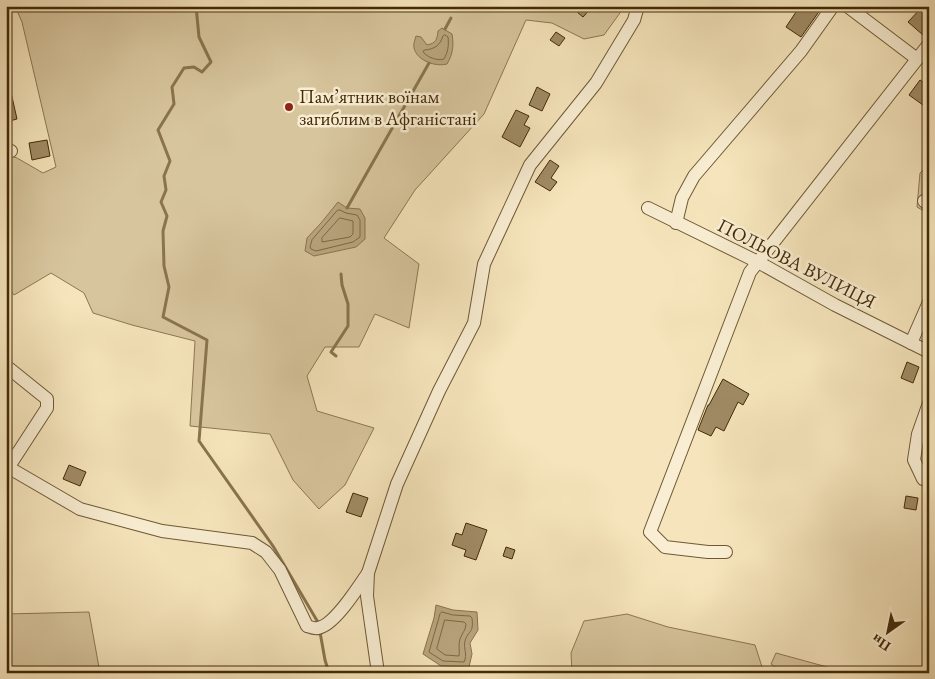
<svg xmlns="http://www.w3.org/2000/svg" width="935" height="679" font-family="'EB Garamond',serif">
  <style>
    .green { fill: #d7c59d; stroke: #8c7852 }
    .water { fill: #b9a57e; stroke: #89744e }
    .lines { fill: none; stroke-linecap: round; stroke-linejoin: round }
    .shore { stroke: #7e6842; stroke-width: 1 }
    .stream { stroke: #89744e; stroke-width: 3 }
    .building { fill: #a08b65; stroke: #422a07 }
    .minor-casing { stroke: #6f5934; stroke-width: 14 }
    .minor { stroke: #f9eed3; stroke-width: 12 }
    .poi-dot { fill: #8f2418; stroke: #f9eed3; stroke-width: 2 }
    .labels { text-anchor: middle; stroke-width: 5; stroke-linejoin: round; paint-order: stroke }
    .poi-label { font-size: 19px; fill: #422a07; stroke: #f9eed3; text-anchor: start }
    .street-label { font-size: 19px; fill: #422a07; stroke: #f9eed3 }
  </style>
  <rect width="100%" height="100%" fill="#f6e5bc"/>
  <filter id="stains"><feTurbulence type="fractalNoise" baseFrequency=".004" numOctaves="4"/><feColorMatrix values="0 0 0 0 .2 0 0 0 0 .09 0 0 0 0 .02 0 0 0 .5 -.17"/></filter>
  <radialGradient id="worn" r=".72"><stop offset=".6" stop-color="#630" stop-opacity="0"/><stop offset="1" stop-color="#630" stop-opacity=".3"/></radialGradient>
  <g class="green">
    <polygon points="12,6 625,6 604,35 584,39 552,23 526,20 484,114 415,190 384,238 419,264 409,328 375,314 359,347 325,347 307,376 317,411 374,428 345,485 319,509 293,480 270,434 190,426 195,341 132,325 93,313 84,293 51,273 14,295 6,284 6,154 17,158 43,173 56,167 22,22 18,13"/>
    <polygon points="929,164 929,214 917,207 920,173"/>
    <polygon points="89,612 100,673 62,673 34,671 32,673 6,673 6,614"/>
    <polygon points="627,614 668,627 755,645 764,673 572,673 571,653 584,621"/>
    <polygon points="776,653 849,673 783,673 771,664"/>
  </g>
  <g class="water">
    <path d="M442 28 452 34C454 45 453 54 447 64 436 67 417 61 414 48 413 44 415 40 416 36L421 37 427 45C436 43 437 40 438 31Z"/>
    <polygon points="338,202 347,208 360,209 365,218 365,239 356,247 314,256 305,251 307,238 321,223"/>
    <polygon points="436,605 453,610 477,612 478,630 470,643 472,654 469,667 441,666 423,654 434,618"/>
  </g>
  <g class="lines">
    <g class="shore">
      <path d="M445 35 448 37C449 45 448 52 444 59 438 61 429 58 424 53L423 51 425 50C434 49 440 46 443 36Z"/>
      <polygon points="338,210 340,210 346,213 357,215 360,220 360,237 353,242 316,251 311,249 310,247 312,240"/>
      <polygon points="340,218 353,221 353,234 350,237 322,242 322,238"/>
      <path d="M442 612 453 615 470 616 472 618C474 634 468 630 465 641 463 649 468 654 464 662L443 661 429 652 440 614Z"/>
      <path d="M445 620 464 622 466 624C466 630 462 633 460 639 458 645 460 651 459 656L445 655 437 649Z"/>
    </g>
    <g class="stream">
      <polyline points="196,6 199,37 211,62 202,72 194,67 184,68 172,87 174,104 158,130 170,161 164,176 166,190 161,202 167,216 163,231 164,266 169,287 163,317 207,340 199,441 273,546 319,624"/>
      <polyline points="445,29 451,18"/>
      <polyline points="347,208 429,63"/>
      <polyline points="336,356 331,352 348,326 348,304 342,285 341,274"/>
      <polyline points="320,632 325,660 329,673"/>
      <polyline points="927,673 924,623 929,598"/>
    </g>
  </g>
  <g class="building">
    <polygon points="570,6 593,6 583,17"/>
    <polygon points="800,6 823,6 801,37 786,27"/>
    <polygon points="923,6 929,6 929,28 923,35 908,22"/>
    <polygon points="556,32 565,38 559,46 550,40"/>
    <polygon points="920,80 929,86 929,97 923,105 909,95"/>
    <polygon points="537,87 550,94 542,111 529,105"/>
    <polygon points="10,88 17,119 6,122 6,89"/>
    <polygon points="516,110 529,116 524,125 530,128 520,147 502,137"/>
    <polygon points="47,140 50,156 32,160 29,143"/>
    <polygon points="550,160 559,166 551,178 557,182 550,191 535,182"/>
    <polygon points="907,362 919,367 913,383 901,378"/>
    <polygon points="723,379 749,394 743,405 738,402 724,431 716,427 711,436 698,430 708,405 709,405"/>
    <polygon points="69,465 86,472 80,486 63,479"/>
    <polygon points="353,493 368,498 361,517 346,512"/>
    <polygon points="906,496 918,498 916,510 904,508"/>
    <polygon points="466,523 487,530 476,560 464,556 466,550 452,545 456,533 462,535"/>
    <polygon points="506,547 515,550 512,559 503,556"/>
  </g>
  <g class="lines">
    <g class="minor-casing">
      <g id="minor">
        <polyline points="847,6 917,59"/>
        <polyline points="6,149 11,151"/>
        <polyline points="924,201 929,205"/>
        <polyline points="648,208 758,262 835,305 929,352"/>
        <polyline points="676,223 682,198 694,176 801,51 833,6"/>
        <polyline points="911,343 929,302"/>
        <polyline points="6,366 47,399 47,408 8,468"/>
        <polyline points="929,403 918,434 914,460 923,479 929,480"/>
        <path d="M6 466 80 509 162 531 252 543 266 552 280 570 307 626C310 627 315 629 318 628 335 625 358 587 368 573"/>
        <polyline points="726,552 708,552 665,547 650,532 750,272 758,262 929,44"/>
        <polyline points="378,673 367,596 368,573 397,484 439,391 474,323 484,264 530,165 596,83 634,20 638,6"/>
      </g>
    </g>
    <use href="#minor" class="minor"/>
  </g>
  <circle class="poi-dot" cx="289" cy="107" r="5"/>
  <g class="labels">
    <g class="poi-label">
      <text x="299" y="103">Пам’ятник воїнам<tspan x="299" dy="22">загиблим в Афганістані</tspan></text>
    </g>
    <g class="street-label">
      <text transform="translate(797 263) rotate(27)" y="7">ПОЛЬОВА ВУЛИЦЯ</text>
    </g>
  </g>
  <rect width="935" height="679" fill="none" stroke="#f6e5bc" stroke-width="25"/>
  <rect x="8" y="8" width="920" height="664" fill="none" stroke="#422a07" stroke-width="2.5"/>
  <rect x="12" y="12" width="910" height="654" fill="none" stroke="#422a07"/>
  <g transform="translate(888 632) rotate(213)" stroke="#f9eed3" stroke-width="4" paint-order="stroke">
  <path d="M0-4L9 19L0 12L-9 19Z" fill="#422a07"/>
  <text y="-8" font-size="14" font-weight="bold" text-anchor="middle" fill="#422a07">Пн</text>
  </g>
  <rect width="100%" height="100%" filter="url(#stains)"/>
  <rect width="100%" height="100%" fill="url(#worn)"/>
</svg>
